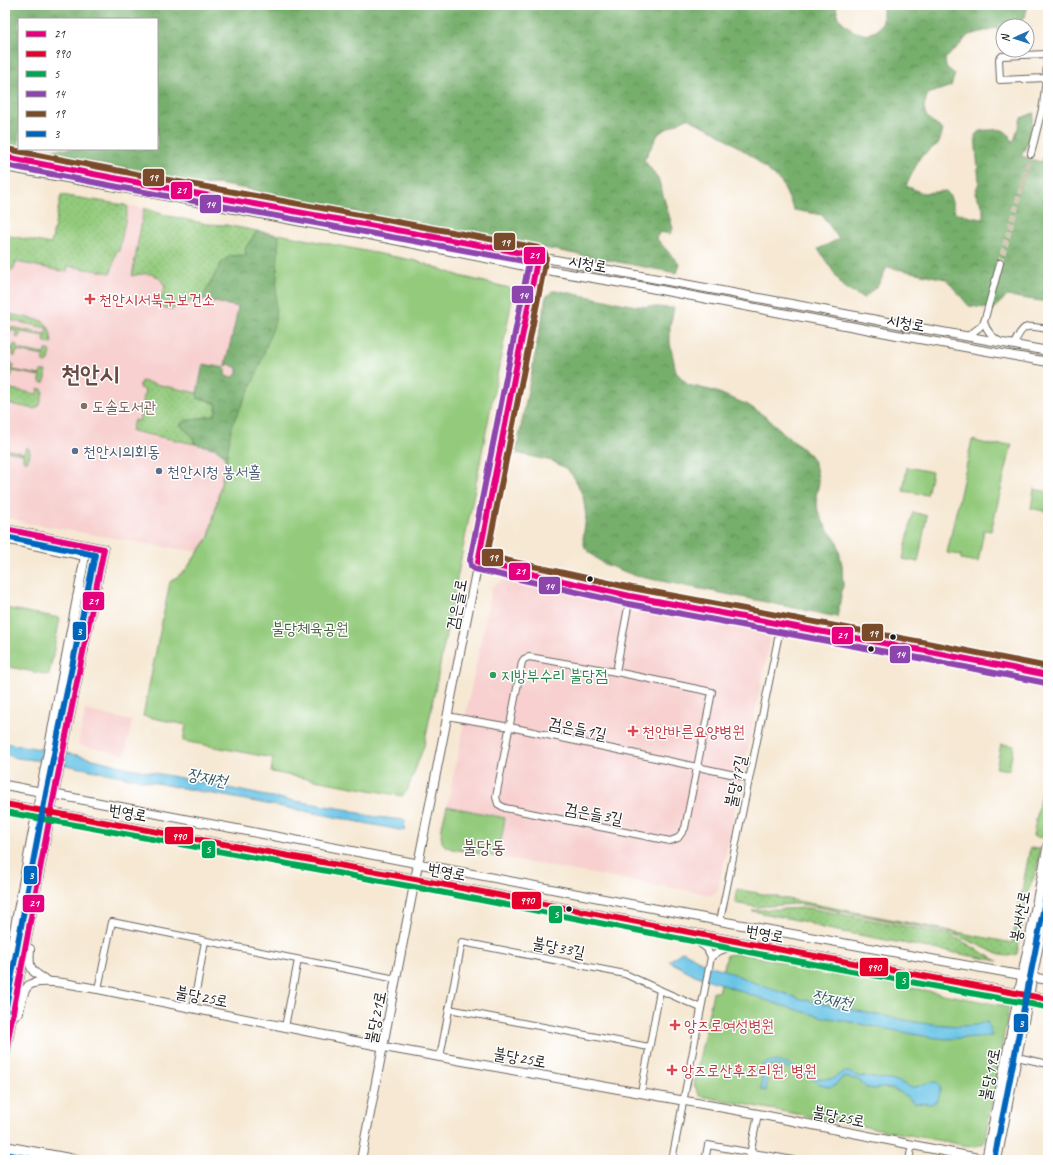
<svg xmlns="http://www.w3.org/2000/svg" width="1053" height="1165" font-family="Caveat,'Poor Story',sans-serif">
  <style>
    .built { fill: #f7d0cf }
    .grass { fill: url(#grass-dots); stroke: #58734c }
    .forest { fill: url(#forest-crowns); stroke: #496544 }
    .park { fill: #93ca7c; stroke: #58734c }
    .water { fill: #69c4e7; stroke: #427082 }
    .lines { fill: none; stroke-linecap: round; stroke-linejoin: round }
    .street-tunnel { stroke: #d5c9b8; stroke-width: 6; stroke-dasharray: 6 3; stroke-linecap: butt }
    .street-casing { stroke: #68635c; stroke-width: 8 }
    .secondary-casing { stroke: #68635c; stroke-width: 10 }
    .street { stroke: #fff; stroke-width: 6 }
    .secondary { stroke: #fff; stroke-width: 8 }
    .bus-1-casing { stroke: #fff; stroke-width: 9 }
    .bus-2-casing { stroke: #fff; stroke-width: 9 }
    .bus-3-casing { stroke: #fff; stroke-width: 9 }
    .bus-4-casing { stroke: #fff; stroke-width: 9 }
    .bus-5-casing { stroke: #fff; stroke-width: 9 }
    .bus-6-casing { stroke: #fff; stroke-width: 9 }
    .bus-1 { stroke: #e5007d; stroke-width: 6 }
    .bus-2 { stroke: #e4002b; stroke-width: 6 }
    .bus-3 { stroke: #00a651; stroke-width: 6 }
    .bus-4 { stroke: #8e44ad; stroke-width: 6 }
    .bus-5 { stroke: #7a4b2a; stroke-width: 6 }
    .bus-6 { stroke: #0065bd; stroke-width: 6 }
    .health-dot { fill: #e0444e; stroke: #fff; stroke-width: 1.5 }
    .education-dot { fill: #8d6e63; stroke: #fff; stroke-width: 1.5 }
    .service-dot { fill: #5c6f8a; stroke: #fff; stroke-width: 1.5 }
    .bus-dot { fill: #1c1c1c; stroke: #fff; stroke-width: 1.5 }
    .leisure-dot { fill: #2e9e5b; stroke: #fff; stroke-width: 1.5 }
    .labels { text-anchor: middle; stroke-width: 3; stroke-linejoin: round; paint-order: stroke }
    .street-label { font-size: 16px; fill: #1c1c1c; stroke: #fff }
    .health-label { font-size: 16px; fill: #be3a42; stroke: #fff; text-anchor: start }
    .education-label { font-size: 16px; fill: #785e54; stroke: #fff; text-anchor: start }
    .service-label { font-size: 16px; fill: #4e5e75; stroke: #fff; text-anchor: start }
    .park-label { font-size: 16px; fill: #4c6242; stroke: #fff }
    .leisure-label { font-size: 16px; fill: #27864d; stroke: #fff; text-anchor: start }
    .water-label { font-size: 17px; font-style: italic; fill: #3b5f6d; stroke: #fff }
    .quarter-label { font-size: 18px; fill: #684b45; stroke: #fff }
    .town-label { font-size: 24px; font-weight: bold; fill: #684b45; stroke: #fff }
    .line-badge { stroke: #fff; stroke-width: 1.5 }
    .badge-label { font-size: 11px; text-anchor: middle; font-weight: bold; fill: #fff }
  </style>
  <defs>
    <pattern id="grass-dots" width="8" height="8" patternUnits="userSpaceOnUse"><rect width="8" height="8" fill="#93ca7c"/><path d="M2 2h.1M6 6h.1" fill="none" stroke="#7ead6b" stroke-width="1.8" stroke-linecap="round"/></pattern>
    <pattern id="forest-crowns" width="20" height="18" patternUnits="userSpaceOnUse"><rect width="20" height="18" fill="#76ae6c"/><path d="M2 6a3 3 0 1 1 6 0M12 15a3 3 0 1 1 6 0" fill="none" stroke="#608d58"/></pattern>
  </defs>
  <rect width="100%" height="100%" fill="#fff"/>
  <filter id="ink" filterUnits="userSpaceOnUse"><feTurbulence type="fractalNoise" baseFrequency=".025" numOctaves="2"/><feDisplacementMap in="SourceGraphic" scale="8" xChannelSelector="R" yChannelSelector="G"/><feConvolveMatrix kernelMatrix="1 2 1 2 8 2 1 2 1" color-interpolation-filters="sRGB"/></filter>
  <filter id="wash" filterUnits="userSpaceOnUse"><feTurbulence type="fractalNoise" baseFrequency=".012" numOctaves="4" result="noise"/><feDisplacementMap in="SourceGraphic" scale="16" xChannelSelector="R" yChannelSelector="G"/><feGaussianBlur stdDeviation="0.9" result="paint"/><feColorMatrix in="noise" values="0 0 0 0 0 0 0 0 0 0 0 0 0 0 0 0 0 1.4 0 .05"/><feComposite in="paint" operator="in"/></filter>
  <g filter="url(#wash)">
    <rect width="100%" height="100%" fill="#f6e8d3"/>
    <g class="built">
      <polygon points="61,195 144,208 165,215 207,224 226,225 279,234 209,537 198,551 163,547 23,522 18,520 5,517 5,235 51,244"/>
      <polygon points="503,580 765,633 770,640 718,891 712,895 452,849 446,846 442,843 441,837 447,806 492,587"/>
      <polygon points="85,710 132,721 125,754 78,745"/>
    </g>
    <g class="grass">
      <polygon points="61,195 125,205 128,207 119,251 116,252 111,273 68,266 67,272 16,262 13,270 5,269 5,235 51,244"/>
      <path d="M144 208 165 215 207 224 226 225 257 231 245 249 246 255 230 256 222 262 204 296 205 300 197 299 172 309 160 307 159 303 165 287C159 272 146 272 132 276Z"/>
      <path d="M5 313 43 321C50 326 51 335 52 343L50 344 44 341 45 336 21 332 19 337 17 338 16 336V331L5 329V326L45 334 47 328 5 319Z"/>
      <polygon points="14,344 17,345 17,349 44,354 46,350 50,350 49,361 46,363 44,362 43,361 44,356 17,351 15,356 13,356 13,350 5,348 5,347 13,348"/>
      <path d="M11 363 14 365 13 370 40 375 41 371H46C47 374 46 381 43 383L40 382V376L13 371 11 377H9V370H5V368L9 369Z"/>
      <polygon points="141,381 197,393 198,399 204,399 217,404 215,416 207,418 196,418 180,425 193,436 195,444 131,431 134,420 139,421 145,390 139,388"/>
      <polygon points="5,388 37,394 38,389 42,389 43,392 40,405 35,409 5,403"/>
      <path d="M26 447 29 449C31 453 29 458 27 461L25 462 23 460V454L5 451V449L24 453Z"/>
      <polygon points="83,594 88,596 84,616 85,626 80,651 74,646 78,626 77,621"/>
      <polygon points="72,650 79,656 75,671 71,671 69,669"/>
      <polygon points="60,713 65,713 66,717 63,738 59,740 57,740 54,737 59,715"/>
      <polygon points="1048,756 1048,812 1043,838 1033,836"/>
      <path d="M1030 848 1040 849 1037 870 1029 888 1017 954C1011 957 1004 956 998 954L952 933 807 905 793 904 757 907 739 904 736 903 735 899 737 889 1012 943Z"/>
      <polygon points="808,908 951,935 998,961 822,928 806,922 752,911 756,910"/>
    </g>
    <g class="forest">
      <path d="M5 5H836L838 18 853 31 867 35 878 30 883 21V5H1028L1025 17 1017 26H1003V33H1001L995 28 967 36 961 44 945 59 946 67 955 74 951 86 928 94C919 115 927 118 943 130L939 143 920 157 906 186 923 193 946 191 950 196 955 212 970 217 983 219V207L975 193 979 182 975 135C980 130 984 130 991 130 1002 128 1007 130 1012 141H1014L1021 118 1034 113 1027 145 1021 156 1042 162 1044 155H1048V302L1007 296 993 309 969 306 946 279 887 267 879 284 864 298 845 289 818 249 839 239 822 215 794 210 782 183 753 157 718 133 687 118 659 133 644 160 658 178 673 229 670 234 660 232 656 238 679 264 676 273 276 197 254 190 217 184 199 185 71 158 20 149H157V19H19V149L16 148 5 141Z"/>
      <path d="M257 231 416 261 463 277 509 288 513 295 317 475 170 582 185 571 209 537 226 462C222 446 210 448 195 444L192 436 180 425 185 421 215 415 217 404 204 399H198L197 393 203 364 225 368V374L227 377H234L237 373V368L229 364 227 366 225 365 234 328 238 307 205 300 203 296 222 262 230 256 246 255 245 249Z"/>
      <polygon points="552,291 560,291 636,306 674,308 670,326 670,343 676,372 688,385 714,391 748,405 766,417 784,433 810,455 815,464 819,483 816,496 818,512 827,529 837,541 842,565 843,586 837,617 766,602 636,576 602,563 590,553 585,548 583,539 586,516 583,496 575,479 567,469 552,461 516,453 546,297"/>
    </g>
    <g class="park">
      <polygon points="279,234 416,261 463,277 509,288 513,295 424,746 407,791 402,796 271,772 273,758 183,741 186,725 143,716 170,582 185,571 209,537 226,462 232,425 255,378 275,322"/>
      <polygon points="972,440 991,445 1012,444 991,531 984,530 978,562 961,559 961,555 947,553"/>
      <polygon points="907,467 932,472 927,495 903,491"/>
      <polygon points="1034,489 1048,492 1048,512 1031,508"/>
      <polygon points="913,512 927,516 918,562 903,559"/>
      <polygon points="5,608 60,618 49,675 5,666"/>
      <polygon points="1001,744 1014,746 1009,770 996,768"/>
      <path d="M447 806 505 818 498 857 452 849C448 847 443 846 442 841 439 834 445 814 447 806Z"/>
      <polygon points="737,953 1009,1007 984,1143 974,1147 700,1096 694,1085 713,992 718,992 727,955"/>
    </g>
    <g class="water">
      <path d="M5 743 77 755 134 769 176 777 266 796 350 810C366 817 387 818 405 820L404 831C295 808 185 790 76 767 62 764 48 761 34 760 22 758 16 760 5 753Z"/>
      <polygon points="683,951 706,964 727,971 760,985 801,999 878,1015 920,1023 959,1026 976,1025 987,1021 992,1036 947,1039 929,1037 818,1016 774,1003 695,975 669,961"/>
      <path d="M774 1061 780 1062 790 1065 811 1076 820 1079H833L843 1072H849L857 1076 897 1081 910 1087H915L930 1082H936L939 1084 940 1088V1093L938 1100 932 1104 915 1103 900 1092 893 1089 884 1088 875 1089 866 1088 859 1080 843 1077C838 1084 830 1090 822 1085 819 1084 817 1081 814 1080 799 1075 784 1062 767 1066L765 1069 767 1076 766 1091 761 1090C761 1087 763 1083 762 1080 762 1067 757 1063 774 1061Z"/>
    </g>
  </g>
  <g filter="url(#ink)">
    <g class="lines">
      <polyline class="street-tunnel" points="1000,263 1031,154"/>
      <g class="street-casing">
        <g id="street">
          <polyline points="1046,78 1000,80 999,59 1002,56 1047,54"/>
          <polyline points="1031,154 1043,105 1046,78 1048,42"/>
          <path d="M984 322C987 332 992 336 1000 342"/>
          <polyline points="968,336 980,327 984,322 1000,263"/>
          <path d="M1014 344C1024 322 1026 326 1048 329"/>
          <polygon points="529,657 616,672 712,692 685,828 678,838 670,841 505,808 498,804 496,797 522,662 524,659"/>
          <polyline points="616,672 630,596"/>
          <polyline points="447,716 510,727 749,778"/>
          <polyline points="720,921 781,624"/>
          <polyline points="659,927 672,937 697,942 702,945 707,949 711,957 672,1160"/>
          <polyline points="711,957 720,951 729,948 743,951 763,948"/>
          <polyline points="98,989 112,922 396,979"/>
          <polyline points="660,990 701,1008"/>
          <polyline points="193,1009 205,941"/>
          <polyline points="449,1009 649,1047"/>
          <polyline points="285,1027 298,960"/>
          <polyline points="440,1057 462,942 625,974 660,990 641,1093"/>
          <polyline points="1017,1057 1048,1064"/>
          <polyline points="705,1160 708,1145 793,1160"/>
          <polyline points="749,1160 758,1114"/>
          <polyline points="909,1160 912,1144"/>
        </g>
      </g>
      <g class="secondary-casing">
        <g id="secondary">
          <polyline points="5,157 898,324 1048,351"/>
          <polyline points="5,167 139,191 354,232 535,268 645,287 897,335 1048,362"/>
          <polyline points="5,529 104,549 54,795 5,1055"/>
          <polyline points="5,539 85,556 5,979"/>
          <polyline points="478,562 630,596 926,651 1048,675"/>
          <polyline points="77,597 82,592 88,591 90,596 89,602"/>
          <polyline points="74,637 73,645 74,651 78,653 80,653 84,650"/>
          <polyline points="5,785 720,921 1048,980"/>
          <polyline points="5,804 415,879 766,947 1048,999"/>
          <path d="M30 949C28 969 31 972 48 981"/>
          <path d="M12 1017 19 1012C21 1004 22 992 28 986 41 976 82 987 98 989L384 1047 758 1114 988 1160"/>
          <polyline points="5,1146 80,1160"/>
          <polyline points="361,1160 418,864 478,562 536,264"/>
          <polyline points="986,1160 1048,844"/>
          <polyline points="997,1160 1048,898"/>
        </g>
      </g>
      <use href="#street" class="street"/>
      <use href="#secondary" class="secondary"/>
      <g class="bus-1-casing">
        <g id="bus-1">
          <polyline points="5,157 140,183 538,256 478,562 630,596 926,651 1048,675"/>
          <polyline points="5,529 104,549 54,795 5,1055"/>
        </g>
      </g>
      <g class="bus-2-casing">
        <polyline id="bus-2" points="5,804 415,879 766,947 1048,999"/>
      </g>
      <g class="bus-3-casing">
        <polyline id="bus-3" points="5,812 414,887 764,955 1047,1007"/>
      </g>
      <g class="bus-4-casing">
        <polyline id="bus-4" points="5,165 139,191 529,262 470,560 471,566 475,569 629,604 924,659 1046,683"/>
      </g>
      <g class="bus-5-casing">
        <path id="bus-5" d="M7 149 141 175 539 248C544 250 546 253 546 258L487 556 632 588 927 643 1048 667"/>
      </g>
      <g class="bus-6-casing">
        <g id="bus-6">
          <polyline points="5,537 95,555 46,793 5,1012"/>
          <polyline points="5,1154 36,1160"/>
          <polyline points="994,1160 1048,886"/>
        </g>
      </g>
      <use href="#bus-1" class="bus-1"/>
      <use href="#bus-2" class="bus-2"/>
      <use href="#bus-3" class="bus-3"/>
      <use href="#bus-4" class="bus-4"/>
      <use href="#bus-5" class="bus-5"/>
      <use href="#bus-6" class="bus-6"/>
    </g>
  </g>
  <g class="health-dot">
    <path d="M88 293h4v4h4v4h-4v4h-4v-4h-4v-4h4z"/>
    <path d="M631 725h4v4h4v4h-4v4h-4v-4h-4v-4h4z"/>
    <path d="M673 1019h4v4h4v4h-4v4h-4v-4h-4v-4h4z"/>
    <path d="M670 1064h4v4h4v4h-4v4h-4v-4h-4v-4h4z"/>
  </g>
  <circle class="education-dot" cx="84" cy="406" r="4"/>
  <g class="service-dot">
    <circle cx="75" cy="451" r="4"/>
    <circle cx="159" cy="471" r="4"/>
  </g>
  <g class="bus-dot">
    <circle cx="590" cy="579" r="3.5"/>
    <circle cx="893" cy="637" r="3.5"/>
    <circle cx="871" cy="649" r="3.5"/>
    <circle cx="569" cy="909" r="3.5"/>
  </g>
  <circle class="leisure-dot" cx="493" cy="675" r="4"/>
  <g class="labels">
    <g class="street-label">
      <text transform="translate(588 263) rotate(10)" y="6">시청로</text>
      <text transform="translate(906 322) rotate(10)" y="6">시청로</text>
      <text transform="translate(456 604) rotate(-79)" y="6">검은들로</text>
      <text transform="translate(578 728) rotate(12)" y="6">검은들1길</text>
      <text transform="translate(735 781) rotate(-78)" y="6">불당17길</text>
      <text transform="translate(128 812) rotate(10)" y="6">번영로</text>
      <text transform="translate(594 813) rotate(11)" y="6">검은들3길</text>
      <text transform="translate(447 871) rotate(11)" y="6">번영로</text>
      <text transform="translate(1019 916) rotate(-79)" y="6">봉서산로</text>
      <text transform="translate(765 933) rotate(11)" y="6">번영로</text>
      <text transform="translate(559 947) rotate(11)" y="6">불당33길</text>
      <text transform="translate(202 996) rotate(11)" y="6">불당25로</text>
      <text transform="translate(375 1017) rotate(-79)" y="6">불당21로</text>
      <text transform="translate(520 1057) rotate(10)" y="6">불당25로</text>
      <text transform="translate(989 1074) rotate(-79)" y="6">불당19로</text>
      <text transform="translate(839 1116) rotate(11)" y="6">불당25로</text>
    </g>
    <g class="health-label">
      <text x="99" y="305">천안시서북구보건소</text>
      <text x="642" y="737">천안바른요양병원</text>
      <text x="684" y="1031">앙즈로여성병원</text>
      <text x="681" y="1076">앙즈로산후조리원, 병원</text>
    </g>
    <g class="education-label">
      <text x="92" y="412">도솔도서관</text>
    </g>
    <g class="service-label">
      <text x="83" y="457">천안시의회동</text>
      <text x="167" y="477">천안시청 봉서홀</text>
    </g>
    <g class="park-label">
      <text x="310" y="634">불당체육공원</text>
    </g>
    <g class="leisure-label">
      <text x="501" y="681">지방부수리 불당점</text>
    </g>
    <g class="water-label">
      <text transform="translate(207 777) rotate(11)" y="6">장재천</text>
      <text transform="translate(832 999) rotate(13)" y="6">장재천</text>
    </g>
    <g class="quarter-label">
      <text x="484" y="853">불당동</text>
    </g>
    <g class="town-label">
      <text x="90" y="382">천안시</text>
    </g>
  </g>
  <g class="line-badge">
    <rect x="142" y="168" width="23" height="19" rx="4" fill="#7a4b2a"/>
    <rect x="170" y="181" width="23" height="19" rx="4" fill="#e5007d"/>
    <rect x="199" y="194" width="23" height="20" rx="4" fill="#8e44ad"/>
    <rect x="493" y="232" width="23" height="19" rx="4" fill="#7a4b2a"/>
    <rect x="523" y="246" width="23" height="19" rx="4" fill="#e5007d"/>
    <rect x="511" y="285" width="23" height="19" rx="4" fill="#8e44ad"/>
    <rect x="481" y="548" width="23" height="19" rx="4" fill="#7a4b2a"/>
    <rect x="508" y="562" width="23" height="19" rx="4" fill="#e5007d"/>
    <rect x="538" y="576" width="23" height="19" rx="4" fill="#8e44ad"/>
    <rect x="82" y="591" width="23" height="20" rx="4" fill="#e5007d"/>
    <rect x="72" y="621" width="15" height="20" rx="4" fill="#0065bd"/>
    <rect x="861" y="623" width="23" height="19" rx="4" fill="#7a4b2a"/>
    <rect x="831" y="626" width="23" height="19" rx="4" fill="#e5007d"/>
    <rect x="889" y="645" width="22" height="19" rx="4" fill="#8e44ad"/>
    <rect x="164" y="826" width="30" height="19" rx="4" fill="#e4002b"/>
    <rect x="201" y="840" width="15" height="19" rx="4" fill="#00a651"/>
    <rect x="23" y="865" width="15" height="20" rx="4" fill="#0065bd"/>
    <rect x="511" y="891" width="31" height="19" rx="4" fill="#e4002b"/>
    <rect x="22" y="894" width="23" height="19" rx="4" fill="#e5007d"/>
    <rect x="548" y="905" width="15" height="19" rx="4" fill="#00a651"/>
    <rect x="859" y="957" width="30" height="20" rx="4" fill="#e4002b"/>
    <rect x="895" y="971" width="15" height="19" rx="4" fill="#00a651"/>
    <rect x="1013" y="1013" width="16" height="20" rx="4" fill="#0065bd"/>
  </g>
  <g class="badge-label">
    <text x="153" y="181">19</text>
    <text x="181" y="194">21</text>
    <text x="210" y="208">14</text>
    <text x="505" y="246">19</text>
    <text x="534" y="259">21</text>
    <text x="523" y="299">14</text>
    <text x="493" y="561">19</text>
    <text x="520" y="575">21</text>
    <text x="549" y="590">14</text>
    <text x="93" y="605">21</text>
    <text x="79" y="635">3</text>
    <text x="873" y="637">19</text>
    <text x="842" y="639">21</text>
    <text x="900" y="658">14</text>
    <text x="179" y="840">990</text>
    <text x="208" y="853">5</text>
    <text x="31" y="879">3</text>
    <text x="527" y="904">990</text>
    <text x="34" y="907">21</text>
    <text x="556" y="918">5</text>
    <text x="874" y="971">990</text>
    <text x="903" y="984">5</text>
    <text x="1021" y="1027">3</text>
  </g>
  <rect width="1053" height="1165" fill="none" stroke="#fff" stroke-width="20"/>
  <rect x="18" y="18" width="140" height="132" fill="#ffffff" stroke="#a4a4a4"/>
  <rect x="26" y="31" width="20" height="6" fill="#e5007d" stroke="#a4a4a4"/>
  <text x="54" y="38" font-size="12" fill="#1c1c1c">21</text>
  <rect x="26" y="51" width="20" height="6" fill="#e4002b" stroke="#a4a4a4"/>
  <text x="54" y="58" font-size="12" fill="#1c1c1c">990</text>
  <rect x="26" y="71" width="20" height="6" fill="#00a651" stroke="#a4a4a4"/>
  <text x="54" y="78" font-size="12" fill="#1c1c1c">5</text>
  <rect x="26" y="91" width="20" height="6" fill="#8e44ad" stroke="#a4a4a4"/>
  <text x="54" y="98" font-size="12" fill="#1c1c1c">14</text>
  <rect x="26" y="111" width="20" height="6" fill="#7a4b2a" stroke="#a4a4a4"/>
  <text x="54" y="118" font-size="12" fill="#1c1c1c">19</text>
  <rect x="26" y="131" width="20" height="6" fill="#0065bd" stroke="#a4a4a4"/>
  <text x="54" y="138" font-size="12" fill="#1c1c1c">3</text>
  <g transform="translate(1015 38) rotate(267)"><circle r="19" fill="#ffffff" stroke="#a4a4a4"/>
  <path d="M0-3L7 15L0 10L-7 15Z" fill="#1f6fb2"/>
  <text y="-6" font-size="11" font-weight="bold" text-anchor="middle" fill="#1c1c1c">N</text>
  </g>
</svg>
